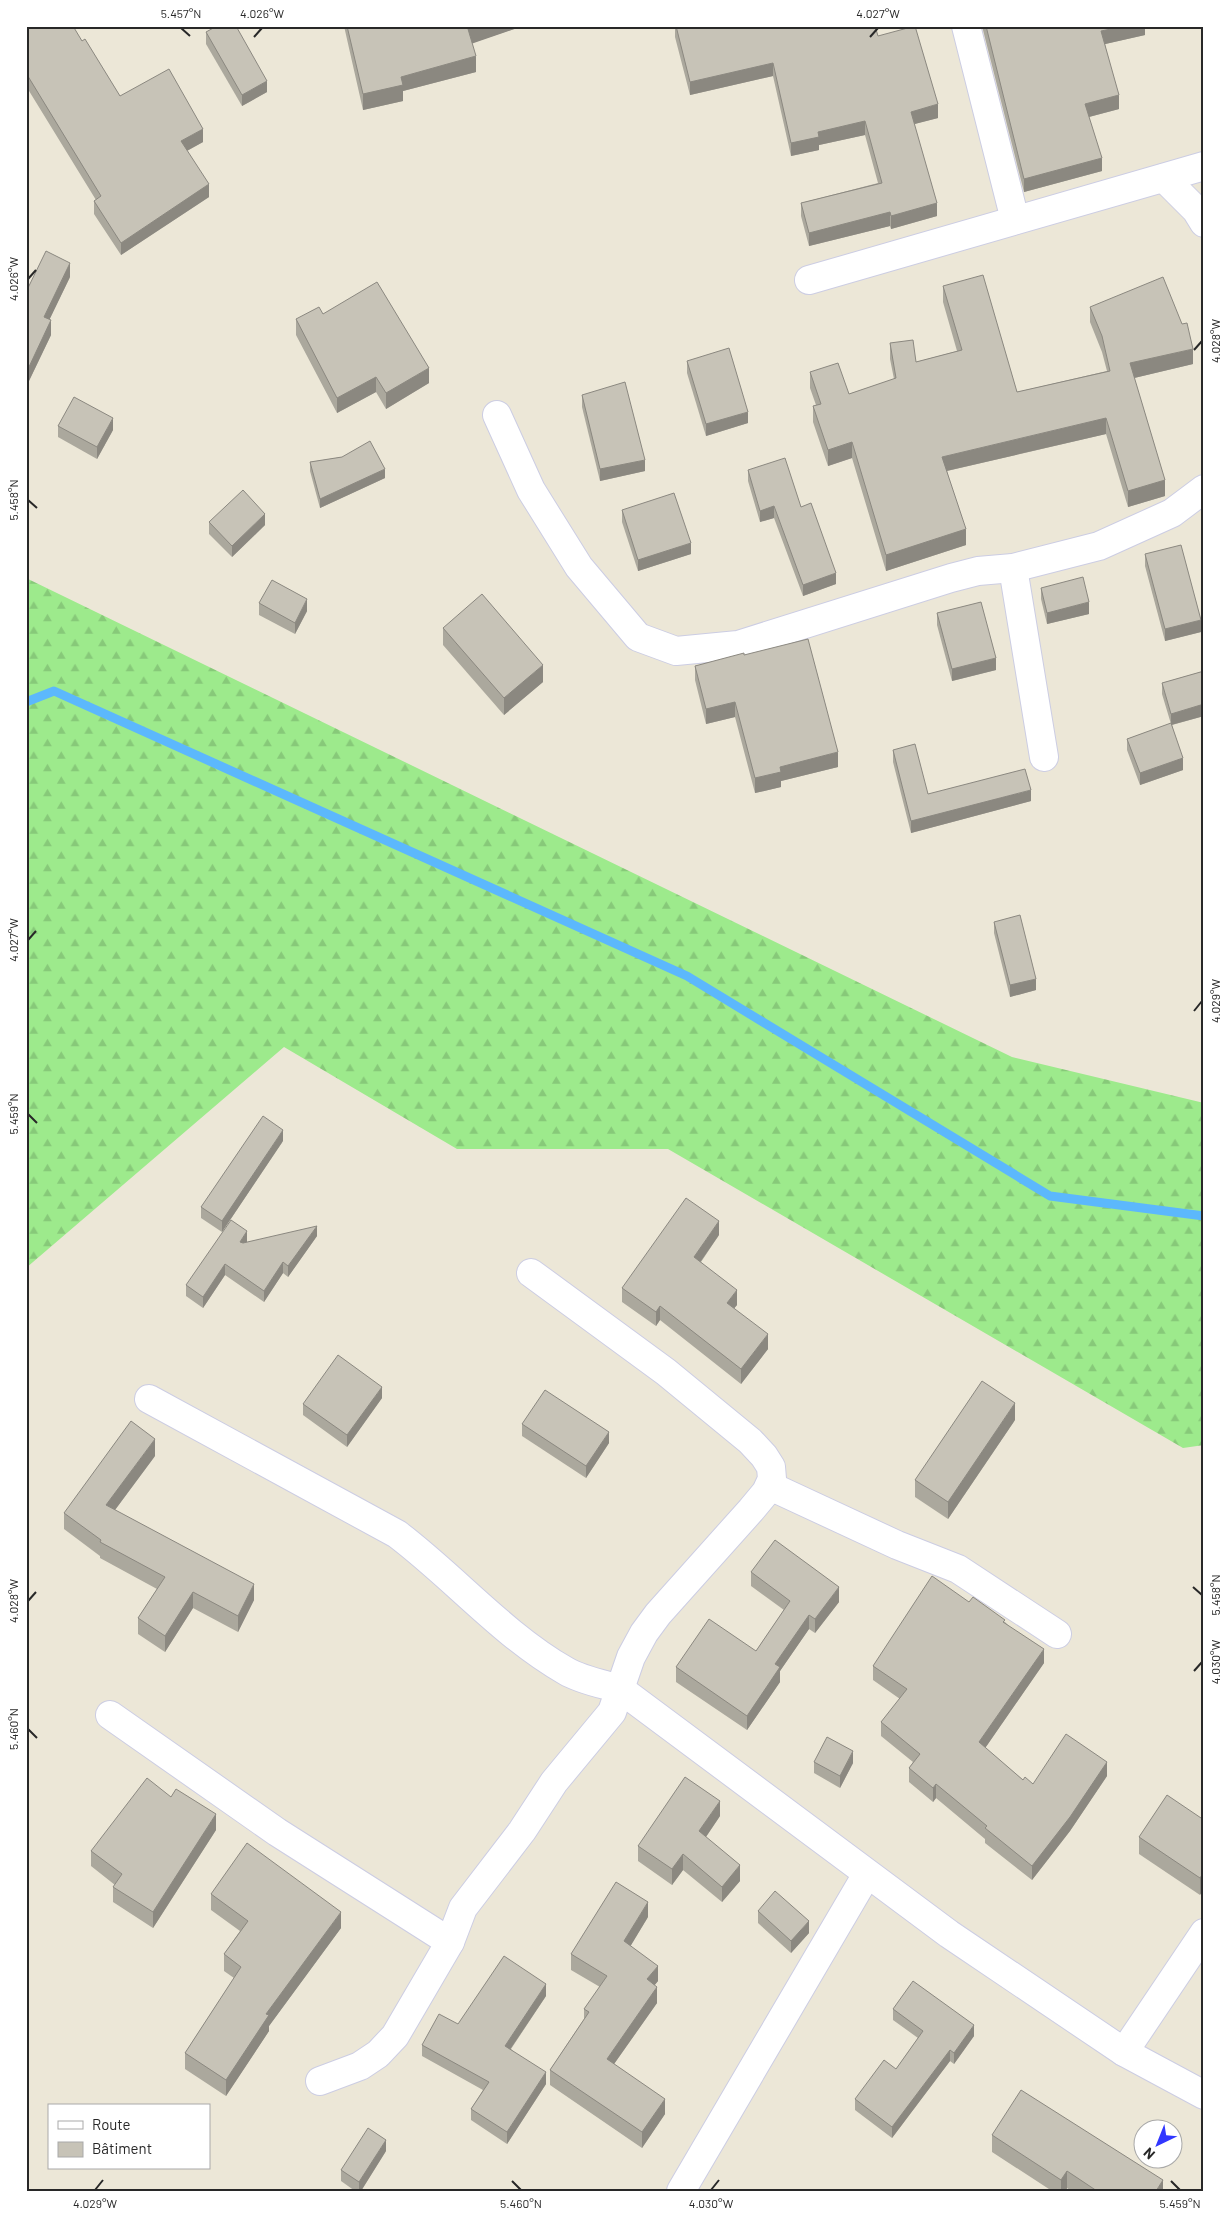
<svg xmlns="http://www.w3.org/2000/svg" width="1230" height="2217" font-family="Barlow,sans-serif">
  <style>
    .forest { fill: url(#forest-firs) }
    .lines { fill: none; stroke-linecap: round; stroke-linejoin: round }
    .stream { stroke: #5cb8fc; stroke-width: 9 }
    .minor-casing { stroke: #cccde3; stroke-width: 30 }
    .minor { stroke: #fff; stroke-width: 28 }
    .wall { fill: #aba89d }
    .shaded-wall { fill: #8b8880 }
    .building { fill: #c7c3b7; stroke: #8b8880 }
    .ticks { fill: none; stroke: #282828; stroke-width: 2 }
    .neatline { fill: none; stroke: #282828; stroke-width: 2 }
    .ticks-label { font-size: 12px; text-anchor: middle; fill: #282828 }
  </style>
  <defs>
    <pattern id="forest-firs" width="22" height="20" patternUnits="userSpaceOnUse" patternTransform="scale(1.25)"><rect width="22" height="20" fill="#9dea8c"/><path d="M5 1l3.5 6h-7zM16 11l3.5 6h-7z" fill="#87c979"/></pattern>
  </defs>
  <rect width="100%" height="100%" fill="#ece7d7"/>
  <polygon class="forest" points="26,578 1012,1057 1204,1103 1204,1445 1183,1448 668,1149 457,1149 284,1047 26,1268"/>
  <g class="lines">
    <polyline class="stream" points="26,702 54,691 687,976 1050,1196 1204,1216"/>
    <g class="minor-casing">
      <g id="minor">
        <polyline points="966,26 1015,220"/>
        <polyline points="1164,178 1196,210 1204,223"/>
        <polyline points="809,280 1204,166"/>
        <polyline points="497,415 531,490 579,567 638,637 676,651 738,645 951,578 978,571 1013,568 1099,546 1172,513 1204,489"/>
        <polyline points="1013,568 1044,757"/>
        <path d="M149 1399 397 1534C454 1577 503 1635 566 1671 581 1680 603 1684 620 1689L949 1934 1124 2052 1204 2095"/>
        <polyline points="770,1486 897,1545 958,1569 1057,1634"/>
        <polyline points="110,1715 277,1832 450,1942"/>
        <polyline points="1124,2052 1204,1933"/>
        <polyline points="320,2081 360,2066 378,2054 395,2036 450,1942 463,1908 522,1831 554,1782 612,1712 631,1657 644,1633 658,1614 751,1510 766,1492 772,1479 771,1467 764,1456 750,1441 666,1372 531,1273"/>
        <polyline points="681,2191 867,1874"/>
      </g>
    </g>
    <use href="#minor" class="minor"/>
  </g>
  <g class="wall">
    <polygon points="26,26 82,41 120,96 203,142 187,151 209,197 121,255 94,214 94,201 96,200 26,86"/>
    <polygon points="344,26 523,26 472,43 476,72 403,91 403,101 363,110"/>
    <polygon points="675,26 875,26 878,36 938,118 914,124 937,216 891,229 890,226 809,246 801,216 801,203 878,183 865,135 819,145 819,150 791,156 773,76 690,95 675,37"/>
    <polygon points="982,26 1145,26 1145,35 1105,44 1119,109 1089,117 1102,171 1024,192"/>
    <polygon points="206,32 267,92 242,106 206,44"/>
    <polygon points="70,277 49,320 51,335 28,383 26,383 26,292"/>
    <polygon points="943,286 1017,392 1107,371 1102,352 1090,322 1090,307 1193,364 1134,378 1165,496 1128,507 1106,434 947,471 966,545 886,571 852,458 828,466 813,422 813,406 816,405 810,388 810,372 849,394 894,379 890,359 890,343 916,362 957,351 943,302"/>
    <polygon points="296,319 429,383 386,409 376,392 337,413 296,335"/>
    <polygon points="687,361 748,423 706,436 687,373"/>
    <polygon points="582,395 645,471 600,481 582,407"/>
    <polygon points="58,426 113,430 97,459 58,437"/>
    <polygon points="342,457 385,478 320,508 310,471 310,462"/>
    <polygon points="748,470 801,507 836,584 803,596 774,518 760,522 748,481"/>
    <polygon points="622,510 691,554 638,571 622,522"/>
    <polygon points="209,522 265,525 232,557 209,534"/>
    <polygon points="1145,554 1201,632 1165,641 1145,566"/>
    <polygon points="1041,588 1089,614 1047,624 1041,599"/>
    <polygon points="259,603 307,611 295,634 259,615"/>
    <polygon points="937,613 996,670 952,681 937,625"/>
    <polygon points="443,628 543,682 504,715 443,645"/>
    <polygon points="744,655 838,767 781,781 781,787 755,793 735,717 706,724 695,680 695,666"/>
    <polygon points="1204,671 1204,716 1172,725 1183,770 1140,785 1127,750 1127,739 1171,724 1162,694 1162,683"/>
    <polygon points="893,750 928,794 1031,801 911,833 893,762"/>
    <polygon points="994,922 1036,990 1010,997 994,933"/>
    <polygon points="283,1141 222,1232 201,1218 201,1207"/>
    <polygon points="719,1235 701,1262 737,1305 734,1308 768,1349 741,1384 660,1320 656,1326 622,1302 622,1288"/>
    <polygon points="317,1236 288,1277 283,1273 264,1302 225,1275 203,1308 186,1296 186,1285 247,1242"/>
    <polygon points="382,1398 347,1447 303,1415 303,1404"/>
    <polygon points="1015,1420 948,1519 915,1497 915,1480"/>
    <polygon points="522,1424 609,1443 586,1478 522,1436"/>
    <polygon points="155,1456 115,1510 254,1600 238,1632 193,1608 165,1652 138,1634 138,1618 157,1589 100,1558 100,1556 64,1529 64,1513"/>
    <polygon points="751,1572 839,1602 815,1633 809,1629 780,1671 780,1682 747,1730 676,1682 676,1667 756,1651 784,1610 751,1586"/>
    <polygon points="969,1602 1005,1622 1044,1663 985,1748 1023,1780 1033,1784 1107,1776 1070,1831 1032,1880 985,1843 985,1839 936,1798 933,1802 909,1782 909,1768 913,1762 881,1736 881,1722 900,1699 873,1680 873,1666"/>
    <polygon points="814,1762 853,1763 840,1788 814,1773"/>
    <polygon points="720,1816 706,1837 740,1881 722,1902 683,1870 672,1885 638,1861 638,1846"/>
    <polygon points="1204,1820 1200,1895 1139,1854 1139,1837"/>
    <polygon points="216,1830 153,1928 113,1902 113,1887 115,1885 91,1866 91,1851"/>
    <polygon points="211,1894 341,1928 269,2026 269,2031 226,2096 185,2069 185,2053 234,1978 224,1971 224,1954 240,1931 211,1910"/>
    <polygon points="758,1911 809,1933 791,1953 758,1923"/>
    <polygon points="648,1917 630,1946 658,1981 654,1985 657,2003 614,2064 665,2114 642,2148 550,2085 550,2070 584,2019 584,2009 600,1987 571,1970 571,1954"/>
    <polygon points="546,1996 511,2049 546,2084 507,2144 471,2120 471,2109 483,2090 422,2056 422,2045 458,2024"/>
    <polygon points="893,2009 974,2036 954,2064 950,2061 892,2138 855,2110 855,2099 896,2069 918,2038 893,2020"/>
    <polygon points="992,2135 1163,2191 1071,2191 1067,2188 1066,2191 1052,2191 992,2152"/>
    <polygon points="386,2151 361,2191 355,2191 341,2181 341,2170"/>
  </g>
  <g class="shaded-wall">
    <polygon points="477,26 523,26 468,45 468,29"/>
    <polygon points="1125,26 1145,26 1145,35 1101,45 1101,31"/>
    <polygon points="476,56 476,72 403,91 403,101 363,110 363,94 401,77"/>
    <polygon points="773,63 773,76 690,95 690,82"/>
    <polygon points="267,81 267,92 242,106 242,95"/>
    <polygon points="1119,95 1119,109 1085,118 1085,104"/>
    <polygon points="938,104 938,118 911,125 911,112"/>
    <polygon points="865,121 865,135 819,145 819,150 791,156 791,143 818,132"/>
    <polygon points="203,129 203,142 181,154 181,141"/>
    <polygon points="1102,158 1102,171 1024,192 1024,179"/>
    <polygon points="209,184 209,197 121,255 121,243"/>
    <polygon points="937,203 937,216 891,229 891,216"/>
    <polygon points="890,212 890,226 809,246 809,233"/>
    <polygon points="70,263 70,277 44,331 44,317"/>
    <polygon points="51,320 51,335 28,383 28,369"/>
    <polygon points="1193,349 1193,364 1130,379 1130,363"/>
    <polygon points="429,368 429,383 386,409 386,393"/>
    <polygon points="376,377 376,392 337,413 337,398"/>
    <polygon points="748,412 748,423 706,436 706,424"/>
    <polygon points="113,418 113,430 97,459 97,447"/>
    <polygon points="1106,418 1106,434 942,472 942,457"/>
    <polygon points="852,442 852,458 828,466 828,450"/>
    <polygon points="645,460 645,471 600,481 600,469"/>
    <polygon points="385,469 385,478 320,508 320,499"/>
    <polygon points="1165,480 1165,496 1128,507 1128,491"/>
    <polygon points="774,506 774,518 760,522 760,511"/>
    <polygon points="265,514 265,525 232,557 232,546"/>
    <polygon points="966,529 966,545 886,571 886,555"/>
    <polygon points="691,543 691,554 638,571 638,560"/>
    <polygon points="836,573 836,584 803,596 803,585"/>
    <polygon points="307,599 307,611 295,634 295,623"/>
    <polygon points="1089,602 1089,614 1047,624 1047,613"/>
    <polygon points="1201,620 1201,632 1165,641 1165,629"/>
    <polygon points="996,658 996,670 952,681 952,669"/>
    <polygon points="543,665 543,682 504,715 504,698"/>
    <polygon points="735,702 735,717 706,724 706,709"/>
    <polygon points="1204,704 1204,716 1171,725 1171,714"/>
    <polygon points="838,752 838,767 781,781 781,787 755,793 755,778 780,767"/>
    <polygon points="1183,758 1183,770 1140,785 1140,773"/>
    <polygon points="1031,790 1031,801 911,833 911,821"/>
    <polygon points="1036,979 1036,990 1010,997 1010,985"/>
    <polygon points="283,1130 283,1141 222,1232 222,1221"/>
    <polygon points="719,1221 719,1235 694,1271 694,1257"/>
    <polygon points="317,1226 317,1236 288,1277 288,1266"/>
    <polygon points="247,1231 247,1242 240,1252 240,1242"/>
    <polygon points="283,1262 283,1273 264,1302 264,1291"/>
    <polygon points="225,1264 225,1275 203,1308 203,1297"/>
    <polygon points="737,1290 737,1305 727,1317 727,1303"/>
    <polygon points="660,1306 660,1320 656,1326 656,1312"/>
    <polygon points="768,1334 768,1349 741,1384 741,1369"/>
    <polygon points="382,1387 382,1398 347,1447 347,1435"/>
    <polygon points="1015,1403 1015,1420 948,1519 948,1502"/>
    <polygon points="609,1432 609,1443 586,1478 586,1466"/>
    <polygon points="155,1439 155,1456 106,1522 106,1505"/>
    <polygon points="254,1584 254,1600 238,1632 238,1616"/>
    <polygon points="839,1587 839,1602 815,1633 815,1619"/>
    <polygon points="193,1592 193,1608 165,1652 165,1636"/>
    <polygon points="809,1615 809,1629 780,1671 780,1682 747,1730 747,1716 775,1664"/>
    <polygon points="1044,1649 1044,1663 979,1757 979,1742"/>
    <polygon points="853,1751 853,1763 840,1788 840,1776"/>
    <polygon points="1107,1762 1107,1776 1070,1831 1032,1880 1032,1866"/>
    <polygon points="936,1784 936,1798 933,1802 933,1788"/>
    <polygon points="720,1801 720,1816 699,1847 699,1831"/>
    <polygon points="216,1814 216,1830 153,1928 153,1912"/>
    <polygon points="683,1854 683,1870 672,1885 672,1869"/>
    <polygon points="740,1865 740,1881 722,1902 722,1887"/>
    <polygon points="1204,1872 1204,1889 1200,1895 1200,1878"/>
    <polygon points="648,1902 648,1917 624,1957 624,1941"/>
    <polygon points="341,1912 341,1928 269,2026 269,2031 226,2096 226,2080 266,2014"/>
    <polygon points="809,1921 809,1933 791,1953 791,1941"/>
    <polygon points="658,1966 658,1981 647,1995 647,1979"/>
    <polygon points="546,1984 546,1996 505,2057 505,2046"/>
    <polygon points="657,1987 657,2003 607,2074 607,2059"/>
    <polygon points="974,2025 974,2036 954,2064 954,2053"/>
    <polygon points="950,2050 950,2061 892,2138 892,2127"/>
    <polygon points="546,2072 546,2084 507,2144 507,2132"/>
    <polygon points="665,2099 665,2114 642,2148 642,2132"/>
    <polygon points="386,2140 386,2151 361,2191 359,2191 359,2182"/>
    <polygon points="1067,2171 1067,2188 1066,2191 1061,2191 1061,2180"/>
    <polygon points="1163,2180 1163,2191 1156,2191"/>
  </g>
  <g class="building">
    <polygon points="26,26 73,26 82,41 85,39 120,96 169,69 203,129 181,141 209,184 121,243 94,201 101,196 26,73"/>
    <polygon points="217,26 236,26 267,81 242,95 206,32"/>
    <polygon points="347,26 477,26 468,29 476,56 401,77 403,85 363,94"/>
    <polygon points="676,26 875,26 878,36 915,26 938,104 911,112 937,203 891,216 890,212 809,233 801,203 882,183 865,121 818,132 819,137 791,143 773,63 690,82"/>
    <polygon points="986,26 1125,26 1101,31 1119,95 1085,104 1102,158 1024,179"/>
    <polygon points="46,251 70,263 44,317 51,320 28,369 26,368 26,292"/>
    <polygon points="983,275 1017,392 1110,371 1102,336 1090,307 1163,277 1182,324 1187,323 1193,349 1130,363 1165,480 1128,491 1106,418 942,457 966,529 886,555 852,442 828,450 813,406 821,404 810,372 838,363 849,394 896,378 890,343 913,340 916,362 962,350 943,286"/>
    <polygon points="377,282 429,368 386,393 376,377 337,398 296,319 319,307 323,314"/>
    <polygon points="729,348 748,412 706,424 687,361"/>
    <polygon points="625,382 645,460 600,469 582,395"/>
    <polygon points="74,397 113,418 97,447 58,426"/>
    <polygon points="370,441 385,469 320,499 310,462 342,457"/>
    <polygon points="785,458 801,507 811,503 836,573 803,585 774,506 760,511 748,470"/>
    <polygon points="243,490 265,514 232,546 209,522"/>
    <polygon points="674,493 691,543 638,560 622,510"/>
    <polygon points="1181,545 1201,620 1165,629 1145,554"/>
    <polygon points="1083,577 1089,602 1047,613 1041,588"/>
    <polygon points="272,580 307,599 295,623 259,603"/>
    <polygon points="482,594 543,665 504,698 443,628"/>
    <polygon points="981,602 996,658 952,669 937,613"/>
    <polygon points="808,639 838,752 780,767 781,772 755,778 735,702 706,709 695,666 744,653 744,655"/>
    <polygon points="1204,671 1204,704 1171,714 1162,683"/>
    <polygon points="1171,723 1183,758 1140,773 1127,739"/>
    <polygon points="915,744 928,794 1025,769 1031,790 911,821 893,750"/>
    <polygon points="1020,915 1036,979 1010,985 994,922"/>
    <polygon points="263,1116 283,1130 222,1221 201,1207"/>
    <polygon points="686,1198 719,1221 694,1257 737,1290 727,1303 768,1334 741,1369 660,1306 656,1312 622,1288"/>
    <polygon points="231,1220 247,1231 240,1242 243,1243 317,1226 288,1266 283,1262 264,1291 225,1264 203,1297 186,1285"/>
    <polygon points="338,1355 382,1387 347,1435 303,1404"/>
    <polygon points="982,1381 1015,1403 948,1502 915,1480"/>
    <polygon points="545,1390 609,1432 586,1466 522,1424"/>
    <polygon points="131,1421 155,1439 106,1505 254,1584 238,1616 193,1592 165,1636 138,1618 165,1577 100,1542 101,1540 64,1513"/>
    <polygon points="775,1540 839,1587 815,1619 809,1615 775,1664 780,1667 747,1716 676,1667 709,1619 756,1651 790,1601 751,1572"/>
    <polygon points="932,1576 969,1602 973,1597 1005,1620 1003,1622 1044,1649 979,1742 1023,1780 1025,1777 1033,1784 1066,1734 1107,1762 1070,1817 1032,1866 985,1828 987,1826 936,1784 933,1788 909,1768 920,1754 881,1722 907,1689 873,1666"/>
    <polygon points="827,1737 853,1751 840,1776 814,1762"/>
    <polygon points="685,1777 720,1801 699,1831 740,1865 722,1887 683,1854 672,1869 638,1846"/>
    <polygon points="147,1778 171,1797 176,1789 216,1814 153,1912 113,1887 122,1874 91,1851"/>
    <polygon points="1167,1795 1204,1820 1204,1872 1200,1878 1139,1837"/>
    <polygon points="247,1843 341,1912 266,2014 269,2015 226,2080 185,2053 241,1967 224,1954 248,1921 211,1894"/>
    <polygon points="616,1882 648,1902 624,1941 658,1966 647,1979 657,1987 607,2059 665,2099 642,2132 550,2070 589,2012 584,2009 607,1976 571,1954"/>
    <polygon points="775,1891 809,1921 791,1941 758,1911"/>
    <polygon points="504,1956 546,1984 505,2046 546,2072 507,2132 471,2109 489,2082 422,2045 439,2014 458,2024"/>
    <polygon points="913,1981 974,2025 954,2053 950,2050 892,2127 855,2099 884,2060 896,2069 923,2031 893,2009"/>
    <polygon points="1021,2090 1163,2180 1156,2191 1097,2191 1067,2171 1061,2180 992,2135"/>
    <polygon points="368,2128 386,2140 359,2182 341,2170"/>
  </g>
  <path class="ticks" d="M181 28 190 36M254 37 262 28M870 37 878 28M28 279 36 270M1194 350 1202 341M28 500 37 508M28 940 36 931M1194 1011 1202 1001M28 1114 37 1123M1193 1587 1202 1595M28 1601 36 1592M1194 1671 1202 1662M28 1729 37 1738M512 2181 521 2190M1171 2181 1180 2190M95 2190 103 2180M711 2190 719 2180"/>
  <rect width="1230" height="2217" fill="none" stroke="#ffffff" stroke-width="55"/>
  <rect x="48" y="2104" width="162" height="65" fill="#ffffff" stroke="#a9a9a9"/>
  <rect x="58" y="2121" width="25" height="8" fill="#ffffff" stroke="#a9a9a9"/>
  <text x="92" y="2130" font-size="15" fill="#282828">Route</text>
  <rect x="58" y="2142" width="25" height="15" fill="#c7c3b7" stroke="#a9a9a9"/>
  <text x="92" y="2154" font-size="15" fill="#282828">Bâtiment</text>
  <g transform="translate(1158 2144) rotate(223)"><circle r="24" fill="#ffffff" stroke="#a9a9a9"/>
  <path d="M0-4L9 19L0 12L-9 19Z" fill="#3137ff"/>
  <text y="-8" font-size="14" font-weight="bold" text-anchor="middle" fill="#282828">N</text>
  </g>
  <rect x="28" y="28" width="1174" height="2162" class="neatline"/>
  <g class="ticks-label">
    <text x="181" y="18">5.457°N</text>
    <text x="262" y="18">4.026°W</text>
    <text x="878" y="18">4.027°W</text>
    <text transform="translate(14 279) rotate(-90)" y="4">4.026°W</text>
    <text transform="translate(1216 341) rotate(-90)" y="4">4.028°W</text>
    <text transform="translate(14 500) rotate(-90)" y="4">5.458°N</text>
    <text transform="translate(14 940) rotate(-90)" y="4">4.027°W</text>
    <text transform="translate(1216 1001) rotate(-90)" y="4">4.029°W</text>
    <text transform="translate(14 1114) rotate(-90)" y="4">5.459°N</text>
    <text transform="translate(1216 1595) rotate(-90)" y="4">5.458°N</text>
    <text transform="translate(14 1601) rotate(-90)" y="4">4.028°W</text>
    <text transform="translate(1216 1662) rotate(-90)" y="4">4.030°W</text>
    <text transform="translate(14 1729) rotate(-90)" y="4">5.460°N</text>
    <text x="95" y="2208">4.029°W</text>
    <text x="521" y="2208">5.460°N</text>
    <text x="711" y="2208">4.030°W</text>
    <text x="1180" y="2208">5.459°N</text>
  </g>
</svg>
